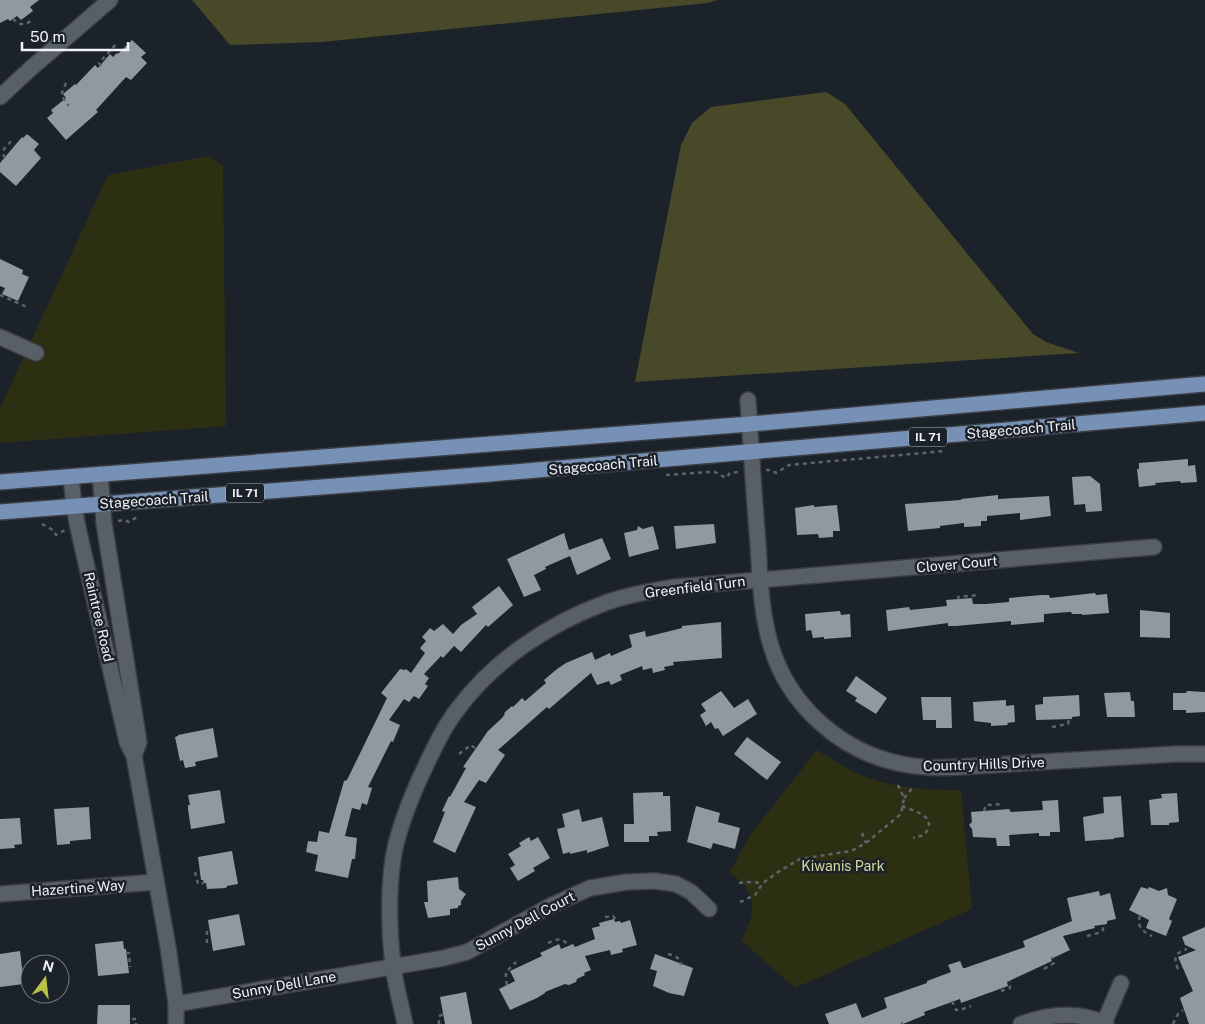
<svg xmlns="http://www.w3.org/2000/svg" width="1205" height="1024" font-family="'Public Sans',sans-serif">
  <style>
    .green { fill: #2d2f13 }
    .forest { fill: #474929 }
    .building { fill: #9198a1 }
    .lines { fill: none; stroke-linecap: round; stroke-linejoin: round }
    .minor-casing { stroke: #3a3e44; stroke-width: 18 }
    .major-casing { stroke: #3a3e44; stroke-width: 18 }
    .path { stroke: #5f646a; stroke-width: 2.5; stroke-dasharray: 4 4; stroke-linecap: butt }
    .minor { stroke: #595f67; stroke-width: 15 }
    .major { stroke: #7691b5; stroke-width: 15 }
    .labels { text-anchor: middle; stroke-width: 5; stroke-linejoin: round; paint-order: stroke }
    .shield { fill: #1c2229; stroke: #b0b4ba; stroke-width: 1 }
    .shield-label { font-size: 12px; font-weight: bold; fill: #f0f3f8 }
    .street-label { font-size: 14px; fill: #f0f3f8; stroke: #1c2229 }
    .park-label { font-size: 14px; fill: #d4d99d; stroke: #1c2229 }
  </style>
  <rect width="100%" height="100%" fill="#1c2229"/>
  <g class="green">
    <polygon points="208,156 223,166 226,426 0,443 0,408 108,175"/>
    <path d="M817 750C829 757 841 765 854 772 887 788 925 790 961 790L972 909 795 988 741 940C757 913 758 890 729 873L750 835Z"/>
  </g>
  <g class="forest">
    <polygon points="192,0 717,0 708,3 322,42 230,45"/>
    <polygon points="826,92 845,104 1033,334 1046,342 1079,353 635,382 681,145 692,123 711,107"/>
  </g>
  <g class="building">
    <polygon points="0,0 39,0 30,7 33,11 21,20 17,16 10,21 8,19 0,23"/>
    <polygon points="132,40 146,53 141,57 147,63 131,80 126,77 96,110 98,112 66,140 47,118 53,113 51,110 66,98 63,94 75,84 76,85 95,65 98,68 110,54 113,57 117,53 118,54"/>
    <polygon points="27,134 39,144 34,150 41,158 16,186 0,172 0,163 22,137 23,138"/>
    <polygon points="0,259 23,270 22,274 29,277 18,301 2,294 5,288 0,286"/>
    <polygon points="1188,459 1188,466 1195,465 1197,482 1181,483 1180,481 1155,483 1156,485 1139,487 1137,469 1139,469 1139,463"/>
    <polygon points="1090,476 1100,484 1102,511 1086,512 1085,504 1074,505 1072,477"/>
    <polygon points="998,495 998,499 1049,496 1051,516 1020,520 1020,513 987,516 987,521 981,521 981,526 964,527 964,523 940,526 940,528 908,531 905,504 961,500 961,499"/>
    <polygon points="814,505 814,507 837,505 840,531 833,531 833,537 819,538 818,534 797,535 795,508"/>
    <polygon points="714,524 716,543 676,549 674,526"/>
    <polygon points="638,526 643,529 653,526 659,549 629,557 624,533 637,530"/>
    <polygon points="564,533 569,550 602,538 611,559 577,575 570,556 545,567 546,569 534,575 541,590 524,597 507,559"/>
    <polygon points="499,586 513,605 488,627 486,625 461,652 454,646 443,658 441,656 424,674 429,678 425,684 428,686 419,699 414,696 409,702 404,699 389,720 400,725 393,742 391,741 368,787 372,788 367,805 362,803 360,810 352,808 345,836 357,838 355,859 352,859 348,878 315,871 318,855 306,852 308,841 317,842 319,831 329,833 344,781 347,780 387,698 381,693 400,669 405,670 406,669 411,673 425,653 420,648 426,641 422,637 430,628 434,631 443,624 453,634 461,625 477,614 472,607"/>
    <polygon points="1095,593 1096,595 1107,594 1109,613 1082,615 1082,614 1072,614 1071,612 1069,612 1044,614 1044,622 1011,625 1011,621 956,626 948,626 948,623 888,631 886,610 909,607 910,610 947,606 946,600 972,598 973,604 986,604 1009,602 1009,598 1042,595 1049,595 1050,598"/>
    <polygon points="1140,610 1170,613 1170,638 1140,637"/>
    <polygon points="840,611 841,615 850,614 851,637 824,639 824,637 813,638 811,630 806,631 805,614"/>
    <polygon points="721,622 722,658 673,662 674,665 664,667 665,670 653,673 652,668 643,670 642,666 620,675 622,680 611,685 609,681 597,685 591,673 549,709 547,707 498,750 505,755 486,783 479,780 464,802 476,807 455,853 433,842 445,812 442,811 449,796 450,797 466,768 463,767 488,731 502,718 505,714 504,713 512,706 513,707 522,698 525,701 546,683 544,680 557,669 566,663 592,652 595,660 610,653 611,656 632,647 629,635 645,631 646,637 682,628 682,626"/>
    <polygon points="856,676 887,698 876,714 855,701 857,698 846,691"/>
    <polygon points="721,691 734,708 748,699 757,714 723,736 718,728 715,729 711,722 706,726 700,715 706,711 701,704"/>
    <polygon points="1187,691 1205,692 1205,712 1186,713 1186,710 1173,710 1173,693 1186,693"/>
    <polygon points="1130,692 1131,701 1134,701 1135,717 1107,717 1104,693"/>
    <polygon points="1079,695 1080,716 1072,717 1072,719 1036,720 1035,705 1043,704 1043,697"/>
    <polygon points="921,697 951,697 952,728 936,728 936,720 923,720"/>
    <polygon points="1006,700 1006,706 1014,705 1015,722 1007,723 1008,725 991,726 991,723 974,721 973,702"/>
    <polygon points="213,728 218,757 195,762 196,766 185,768 183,760 180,761 175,737 178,736 178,735"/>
    <polygon points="747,737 781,762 767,780 734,754"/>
    <polygon points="220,790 225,823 191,829 188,809 188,805 190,805 188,795"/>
    <polygon points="663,792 663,796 670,796 671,831 657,832 658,836 649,836 649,842 624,842 624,824 634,824 633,793"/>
    <polygon points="1177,793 1179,822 1169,823 1169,825 1151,825 1149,800 1162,798 1161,794"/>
    <polygon points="1121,796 1124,837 1114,838 1114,839 1085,841 1083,817 1104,813 1103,797"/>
    <polygon points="1058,800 1060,832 1050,832 1050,836 1039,836 1039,833 1009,835 1010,846 997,846 996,838 973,837 972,829 969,825 972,822 971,812 1009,809 1011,812 1043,810 1042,801"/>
    <polygon points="696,806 720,813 718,822 740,828 735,849 713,843 711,849 687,842"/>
    <polygon points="89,807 91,839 70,841 70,844 57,845 54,809"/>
    <polygon points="579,809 582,822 602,817 609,846 587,853 587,850 570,854 570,852 563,854 557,829 565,827 562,814"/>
    <polygon points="20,818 22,844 14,845 15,848 0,849 0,819"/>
    <polygon points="529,837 531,841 538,837 550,858 533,868 535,871 518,881 510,868 515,865 508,854 521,846 519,843"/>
    <polygon points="232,851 238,884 227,886 226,888 207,889 206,883 204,883 203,880 201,880 198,857"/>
    <polygon points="458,877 459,889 466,894 461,901 461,905 458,906 458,908 450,909 450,915 428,918 424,902 428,902 427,881"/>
    <polygon points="1141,887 1148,889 1149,887 1159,891 1167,888 1168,895 1177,899 1169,919 1172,921 1166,936 1146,928 1149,920 1129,910"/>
    <polygon points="1099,891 1100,896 1110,893 1116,919 1107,921 1107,924 1094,926 1095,928 1063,936 1070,950 1051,959 1052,961 1007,982 1008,986 961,1003 960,999 924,1012 925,1015 903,1024 829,1024 825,1014 856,1003 862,1018 887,1008 884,998 927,983 927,981 951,972 948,965 960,961 963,968 965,968 1025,947 1023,941 1072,921 1067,898"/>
    <polygon points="239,914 245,945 213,951 208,920"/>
    <polygon points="614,919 615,922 620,921 621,923 630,920 637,945 622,949 623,952 611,955 610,950 585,956 591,970 584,973 585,975 577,979 576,982 569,985 565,984 545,992 545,993 537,998 510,1010 499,989 515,981 510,971 542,956 540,953 559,944 561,949 573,944 575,947 595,939 592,928 600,926 599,923"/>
    <polygon points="1205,927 1205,1024 1189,1024 1180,998 1193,991 1178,957 1196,950 1185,945 1182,937"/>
    <polygon points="123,941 124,949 126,949 129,973 98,976 95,944"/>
    <polygon points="20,951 24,984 0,987 0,954"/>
    <polygon points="655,954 693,968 684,996 669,993 653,986 657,971 650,969"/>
    <polygon points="466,992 472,1024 445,1024 440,997"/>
    <polygon points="98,1005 130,1005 130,1024 97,1024"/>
  </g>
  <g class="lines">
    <g class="minor-casing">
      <g id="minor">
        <polyline points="0,97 29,70 110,0"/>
        <polyline points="0,337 36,353"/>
        <path d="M748 400C751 448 754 496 758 544 760 578 761 613 771 646 789 706 841 752 902 764 921 768 940 768 959 767L1176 754H1205"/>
        <polyline points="100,474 104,523 139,742 134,756"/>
        <polyline points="71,477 74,506 78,528 127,742 134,756 168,947 176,1004 176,1024"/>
        <polyline points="0,894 156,882"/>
        <polyline points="176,1004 444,958 467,952 550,906 590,888 627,882 655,881 676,884 691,892 709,909"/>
        <polyline points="1104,1023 1121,983"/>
        <path d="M405 1024C401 1004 395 984 393 965 389 930 388 894 393 859 397 832 408 805 419 780 430 757 441 731 457 710 493 661 548 624 605 603 627 595 651 591 675 587L1154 547"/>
        <path d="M1021 1024C1049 1014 1079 1011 1106 1024"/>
      </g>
    </g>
    <g class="major-casing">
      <g id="major">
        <polyline points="0,482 750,424 1205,384"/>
        <polyline points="0,512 490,474 1205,413"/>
      </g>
    </g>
    <g class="path">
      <polyline points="13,19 19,24 26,24 32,20"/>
      <polyline points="101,66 99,63 118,42"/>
      <polyline points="66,83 61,95 69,106"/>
      <polyline points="5,158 3,154 4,149 13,139"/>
      <polyline points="0,295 29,308"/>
      <polyline points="766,470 771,470 776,473 789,465 945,451"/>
      <polyline points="666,475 709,472 715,472 726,478 730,473 739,472"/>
      <polyline points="118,521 124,520 129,522 137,517"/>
      <polyline points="42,524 53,530 56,535 65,530"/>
      <polyline points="959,599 958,597 979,595"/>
      <polyline points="1052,727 1068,724 1069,719"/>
      <polyline points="459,754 471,745 476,749"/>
      <polyline points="904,798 914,786"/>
      <path d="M902 806C916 812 939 816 924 835L913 838"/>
      <polyline points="984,811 986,805 1002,804"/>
      <polyline points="862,833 866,843"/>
      <polyline points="195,872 198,884 204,883"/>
      <polyline points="739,883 747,882 763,883"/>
      <polyline points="740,902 755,895 763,883 778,872 800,859 851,851 866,843 901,814 904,798 897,783"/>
      <path d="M1140 916C1136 926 1143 932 1152 936"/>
      <polyline points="605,917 613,916 617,922"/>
      <polyline points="1087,936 1098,933 1103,930 1103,924"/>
      <polyline points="207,943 207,932 210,931"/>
      <path d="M548 943C556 939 564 937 568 946"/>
      <polyline points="126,953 129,953 130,967"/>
      <path d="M668 954C675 956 680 957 681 965"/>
      <polyline points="1044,969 1054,963 1052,957"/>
      <path d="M1178 969C1173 957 1175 953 1187 949"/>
      <polyline points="507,985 506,980 506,972 516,962"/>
      <polyline points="1001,991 1010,988 1010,981"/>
      <polyline points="952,1001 956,1010 960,1010 971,1006"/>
      <polyline points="132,1019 136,1019 136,1024"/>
      <polyline points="902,1022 902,1024"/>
      <polyline points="439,1024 439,1016 444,1014"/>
      <polyline points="1173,1024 1178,1014 1183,1010"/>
    </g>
    <use href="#minor" class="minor"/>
    <use href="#major" class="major"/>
  </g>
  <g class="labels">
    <g class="shield">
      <rect x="909" y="427.5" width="38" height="19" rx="4"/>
      <rect x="226" y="483.5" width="38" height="19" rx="4"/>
    </g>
    <g class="shield-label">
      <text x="928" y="441">IL 71</text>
      <text x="245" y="497">IL 71</text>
    </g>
    <g class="street-label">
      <text transform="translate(1021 429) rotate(-5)" y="5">Stagecoach Trail</text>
      <text transform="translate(603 465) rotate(-5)" y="5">Stagecoach Trail</text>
      <text transform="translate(154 500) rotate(-4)" y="5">Stagecoach Trail</text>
      <text transform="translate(957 564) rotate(-5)" y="5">Clover Court</text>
      <text transform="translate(695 587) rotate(-7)" y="5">Greenfield Turn</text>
      <text transform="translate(99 617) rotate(77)" y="5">Raintree Road</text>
      <text transform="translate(984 764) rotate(-2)" y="5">Country Hills Drive</text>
      <text transform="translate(78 888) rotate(-4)" y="5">Hazertine Way</text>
      <text transform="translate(525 921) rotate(-28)" y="5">Sunny Dell Court</text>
      <text transform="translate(284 985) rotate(-10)" y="5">Sunny Dell Lane</text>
    </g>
    <g class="park-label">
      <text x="843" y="871">Kiwanis Park</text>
    </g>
  </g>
  <g transform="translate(45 979) rotate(15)"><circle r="24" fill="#1c2229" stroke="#71767c"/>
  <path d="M0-4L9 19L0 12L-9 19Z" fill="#bac045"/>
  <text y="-8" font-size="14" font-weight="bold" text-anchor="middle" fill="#f0f3f8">N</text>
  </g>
  <path d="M22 42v8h106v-8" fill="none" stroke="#f0f3f8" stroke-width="2.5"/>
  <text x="30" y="42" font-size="15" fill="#f0f3f8" stroke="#1c2229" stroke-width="4" paint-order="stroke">50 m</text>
</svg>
